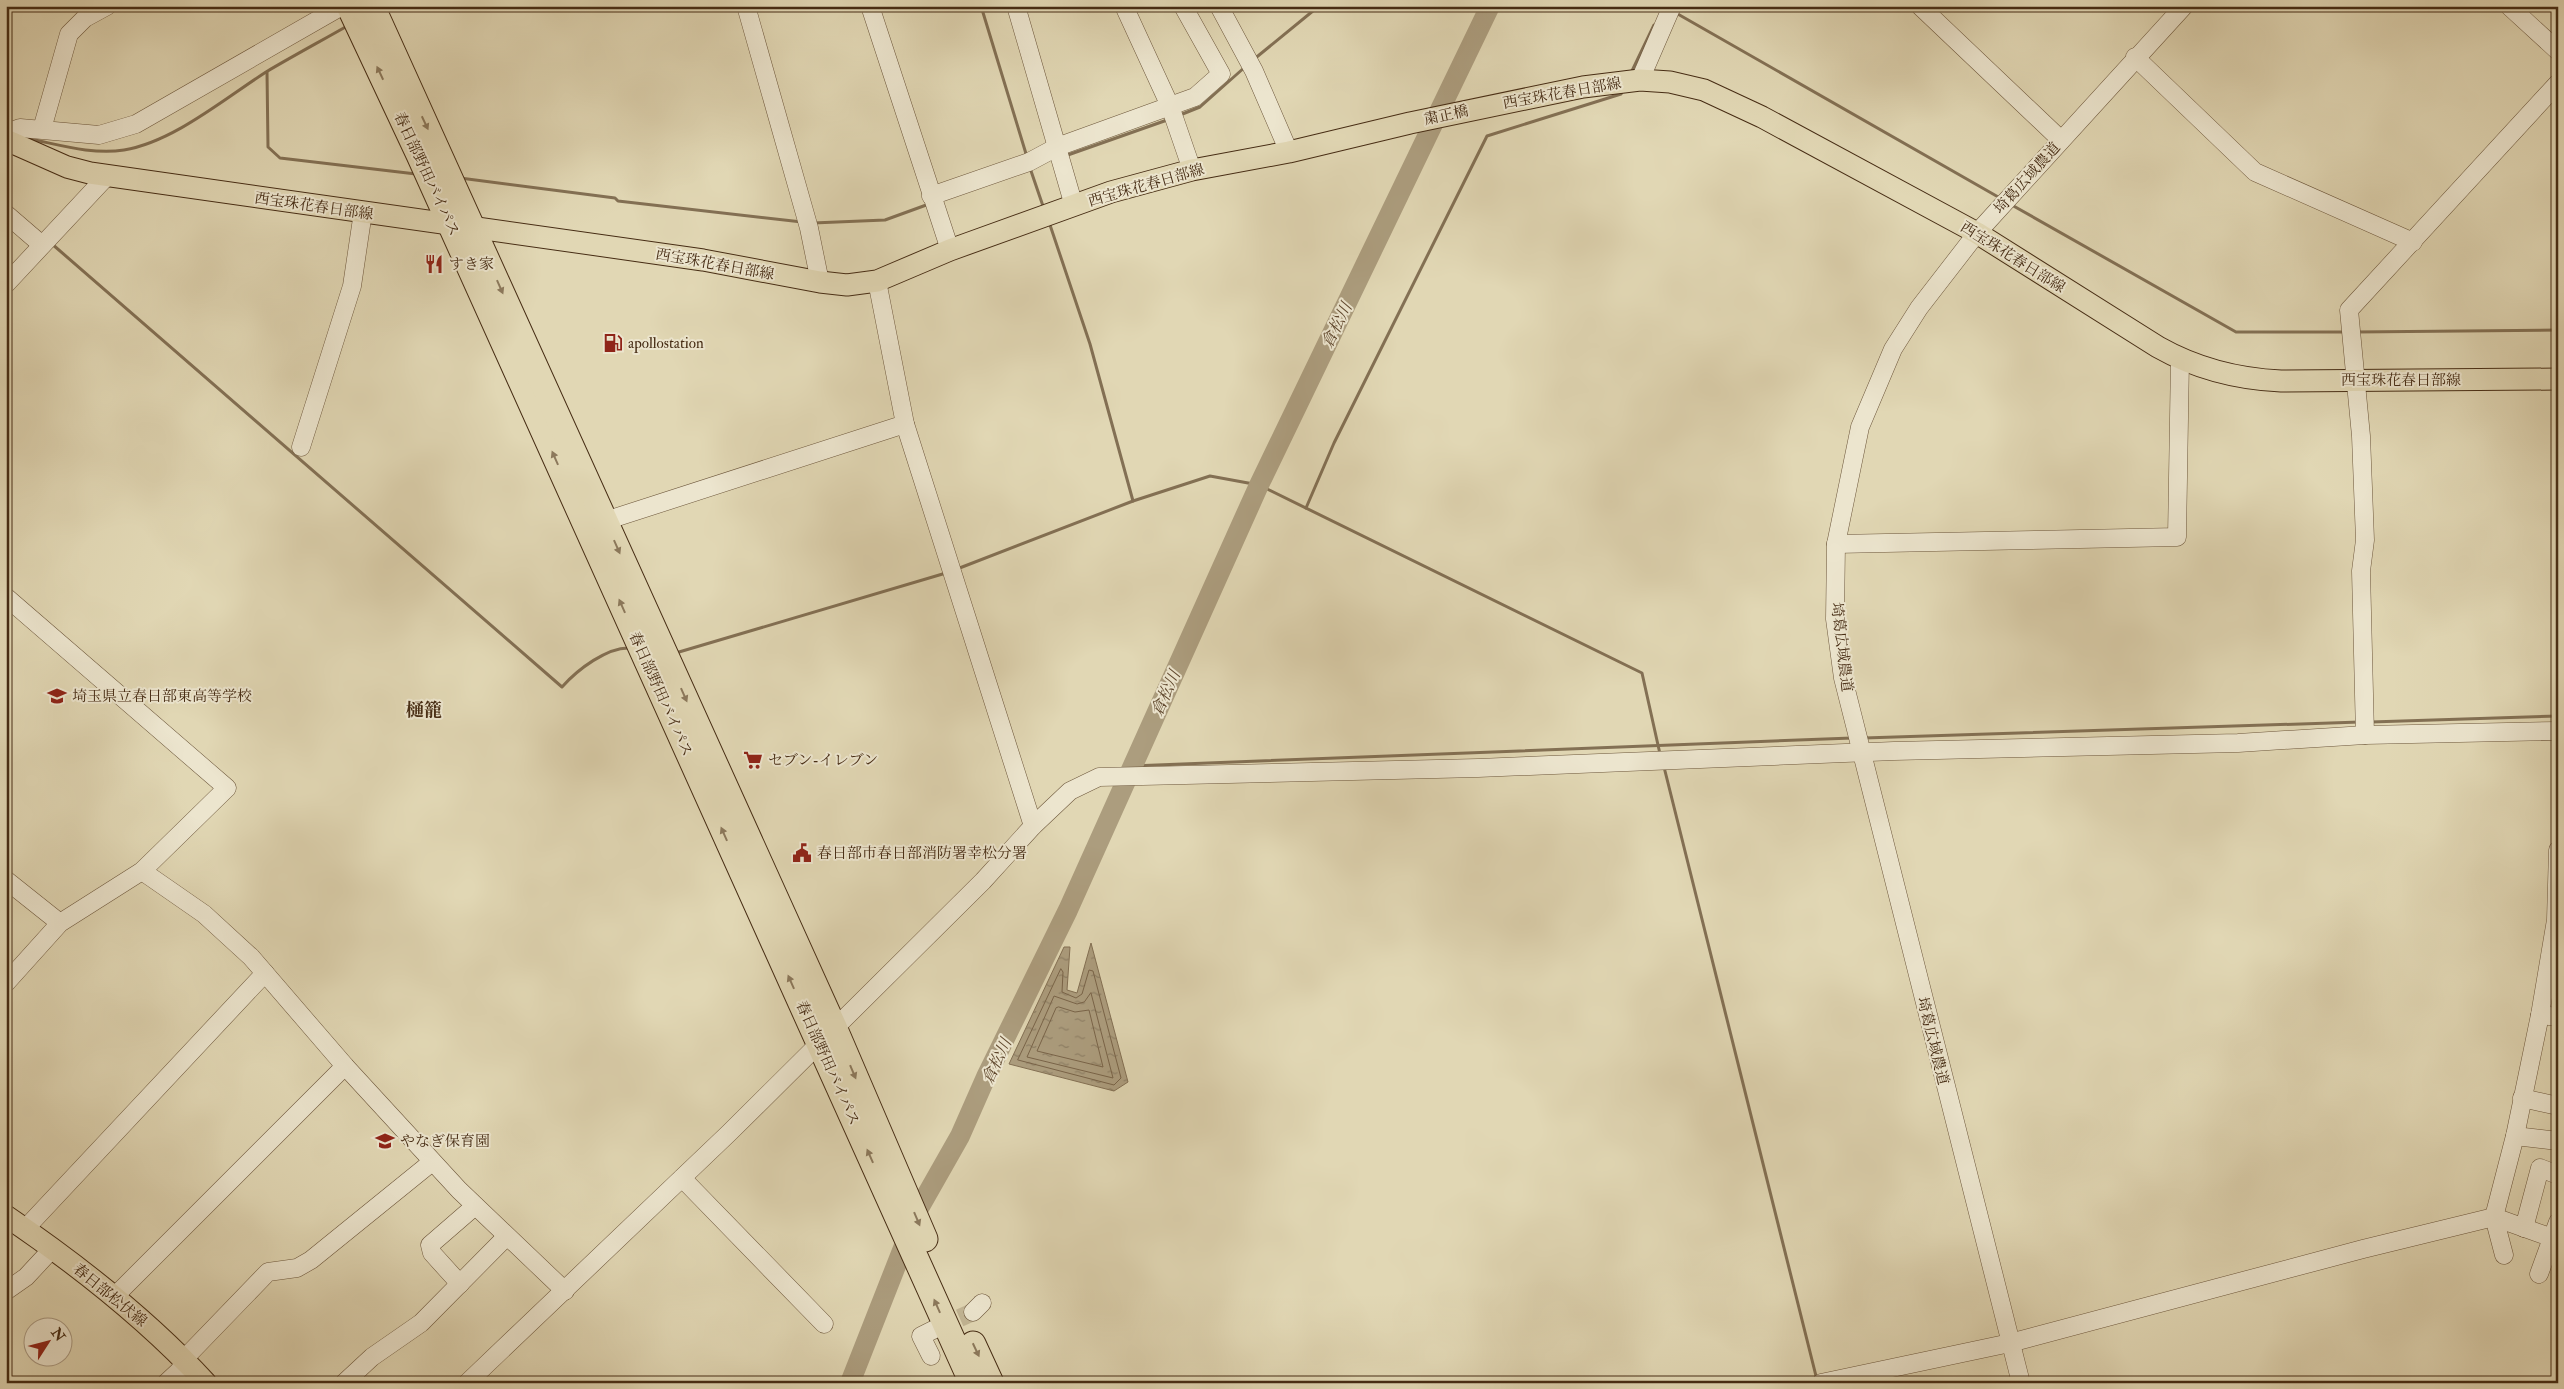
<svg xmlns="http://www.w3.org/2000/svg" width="2564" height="1389" font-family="'IM FELL Double Pica','Noto Serif JP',serif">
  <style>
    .water { fill: url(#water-ripples); stroke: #837054 }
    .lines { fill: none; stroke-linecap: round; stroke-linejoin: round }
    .shore { stroke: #796449; stroke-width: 1 }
    .stream { stroke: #837054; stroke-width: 3 }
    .river { stroke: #ac9d7e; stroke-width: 20 }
    .minor-tunnel { stroke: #c2b594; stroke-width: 18; stroke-dasharray: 18 9; stroke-linecap: butt }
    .minor-casing { stroke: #6d573c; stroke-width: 19 }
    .major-casing { stroke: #462c14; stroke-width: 23 }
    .highway-casing { stroke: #462c14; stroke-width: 27 }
    .minor { stroke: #ece5ce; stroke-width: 18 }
    .major { stroke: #e1d7b4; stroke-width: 21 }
    .highway { stroke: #e1d7b4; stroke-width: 25 }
    .oneway { fill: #8c795c }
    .labels { text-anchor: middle; stroke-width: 4; stroke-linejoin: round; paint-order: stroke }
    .street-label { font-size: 15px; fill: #462c14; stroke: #ece5ce }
    .poi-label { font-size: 15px; fill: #462c14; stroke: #ece5ce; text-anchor: start }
    .water-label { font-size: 16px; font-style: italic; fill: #60482e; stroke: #ece5ce }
    .quarter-label { font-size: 18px; font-weight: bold; fill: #462c14; stroke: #ece5ce }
  </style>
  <defs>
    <pattern id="water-ripples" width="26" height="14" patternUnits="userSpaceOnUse" patternTransform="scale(1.25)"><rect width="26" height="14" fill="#ac9d7e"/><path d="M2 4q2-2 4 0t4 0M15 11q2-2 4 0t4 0" fill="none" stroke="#8e8066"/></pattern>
  </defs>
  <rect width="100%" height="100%" fill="#e1d7b4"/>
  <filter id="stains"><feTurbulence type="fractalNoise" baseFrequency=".004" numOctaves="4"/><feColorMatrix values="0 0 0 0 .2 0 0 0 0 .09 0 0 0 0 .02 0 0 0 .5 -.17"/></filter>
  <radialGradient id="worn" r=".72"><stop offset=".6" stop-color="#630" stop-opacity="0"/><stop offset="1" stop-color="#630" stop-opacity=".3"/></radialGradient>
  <polygon class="water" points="1091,943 1128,1082 1114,1091 1009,1064 1064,947 1070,947 1067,990 1077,993"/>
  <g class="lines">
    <g class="shore">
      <polygon points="1061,969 1063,972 1062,992 1076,998 1082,994 1089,970 1093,971 1121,1078 1114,1085 1018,1060"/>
      <polygon points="1091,993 1113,1078 1027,1057 1054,996 1077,1004 1084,1002"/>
      <polygon points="1059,1007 1075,1012 1089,1010 1103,1067 1037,1051 1056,1008"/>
    </g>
    <g class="stream">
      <polyline points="981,6 1027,157"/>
      <polyline points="1676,13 2000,198"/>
      <polyline points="1253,60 1319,6"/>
      <polyline points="267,72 268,147 280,158 416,174"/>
      <polyline points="1631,73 1654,25"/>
      <polyline points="1180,115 1200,107 1245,67"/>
      <path d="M30 139C60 145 93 155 124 150 173 142 224 99 266 72 293 56 321 41 349 25"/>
      <polyline points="1065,156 1170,119"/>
      <polyline points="1030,168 1044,209"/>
      <polyline points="460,178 615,198 618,201 802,222"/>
      <polyline points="2010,204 2236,332 2345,332"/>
      <polyline points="1049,222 1090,344 1133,501"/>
      <polyline points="813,223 885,220 929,204"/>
      <path d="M52 244 562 687C577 670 608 646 631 648"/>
      <polyline points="2356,332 2558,330"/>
      <polyline points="1306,508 1334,443 1487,136 1621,94 1623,90"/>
      <polyline points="957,569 1133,501 1210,476 1259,485 1642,673 1660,754"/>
      <polyline points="674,652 679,652 946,573"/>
      <polyline points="2371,722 2558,716"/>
      <polyline points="1864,738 2360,722"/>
      <polyline points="1131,766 1852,738"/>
      <polyline points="1664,767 1817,1380"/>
    </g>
    <polyline class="river" points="850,1383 918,1210 960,1136 986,1077 1068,910 1259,485 1490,6"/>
    <polyline class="minor-tunnel" points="935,1329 973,1312"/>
    <g class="minor-casing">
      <g id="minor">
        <polyline points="746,6 809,228 820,282"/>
        <polyline points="870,6 950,250"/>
        <polyline points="1016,6 1074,206"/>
        <polyline points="1124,6 1170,106 1192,170"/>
        <polyline points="1219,6 1254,71 1289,152"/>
        <polyline points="1920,6 2061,140"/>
        <polyline points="2509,6 2558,51"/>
        <polyline points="2135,57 2255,172 2413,242"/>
        <polyline points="1640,80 1672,6"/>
        <polyline points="42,129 69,34 85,18 107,6"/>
        <polyline points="6,133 20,128 99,135 136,124 342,6"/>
        <polyline points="931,196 1029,162 1057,147 1195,97 1221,74 1183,6"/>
        <polyline points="6,214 42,245"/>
        <polyline points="877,281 905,424 1033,826"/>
        <polyline points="6,284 107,176"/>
        <polyline points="301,447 352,286 363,212"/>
        <polyline points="605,521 905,424"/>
        <polyline points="1836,544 2177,537 2180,359"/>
        <polyline points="6,597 227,788 142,871 60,923 6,983"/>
        <polyline points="2365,735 2361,571 2365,540 2361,436 2349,310 2558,83"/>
        <polyline points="142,871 204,914 251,957 345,1066 459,1190 565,1291"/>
        <polyline points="6,880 60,923"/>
        <polyline points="2540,1015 2558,1017"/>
        <polyline points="2522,1098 2558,1106"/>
        <polyline points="2515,1136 2558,1141"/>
        <polyline points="682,1178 824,1324"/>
        <polyline points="2524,1228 2540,1168 2558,1175"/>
        <polyline points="25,1229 265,973"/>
        <polyline points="2504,1255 2494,1217 2515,1136 2540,1015 2556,920 2558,850"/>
        <polyline points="2539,1274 2558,1222"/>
        <polyline points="460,1284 432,1253 430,1245 475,1206"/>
        <polyline points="6,1291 26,1277 52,1249"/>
        <polyline points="114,1297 345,1066"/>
        <polyline points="973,1312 982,1303"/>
        <polyline points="931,1356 921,1336 933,1330"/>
        <polyline points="166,1383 180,1370 184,1359 268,1272 297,1268 311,1260 432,1162"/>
        <polyline points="344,1383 372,1357 421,1323 506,1237"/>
        <polyline points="467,1383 729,1133 983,881 1033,826 1070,791 1099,777 1478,768 1894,751 2238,743 2365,735 2558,731"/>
        <polyline points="1821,1383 2010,1343 2363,1249 2494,1217 2558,1240"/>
        <polyline points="2021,1383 1843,678 1835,619 1836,544 1860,427 1893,349 1919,308 1977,233 2184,6"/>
      </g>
    </g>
    <g class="major-casing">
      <g id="major">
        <path d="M6 140 67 167 90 173 703 260 820 282 847 285 877 281 950 250 1111 192 1192 170 1289 152 1410 123 1583 87 1640 80 1670 82 1704 90 1762 117 1977 233 2158 347C2197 369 2236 379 2281 381L2558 379"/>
        <path d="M6 1216C78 1265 147 1319 206 1383"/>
      </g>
    </g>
    <g class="highway-casing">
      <g id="highway">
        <polyline points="349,6 419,155 972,1383"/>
        <polyline points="372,6 834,1027 925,1239"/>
        <polyline points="973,1344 991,1383"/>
      </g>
    </g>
    <use href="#minor" class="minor"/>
    <use href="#major" class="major"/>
    <use href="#highway" class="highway"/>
  </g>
  <defs><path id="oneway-solid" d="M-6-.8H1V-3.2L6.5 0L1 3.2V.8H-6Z" transform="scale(1.25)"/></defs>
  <g class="oneway">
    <use href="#oneway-solid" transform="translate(380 73) rotate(-115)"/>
    <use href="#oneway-solid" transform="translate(425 123) rotate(65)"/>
    <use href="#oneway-solid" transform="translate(500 287) rotate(66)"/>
    <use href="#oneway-solid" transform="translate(555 458) rotate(-114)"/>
    <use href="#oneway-solid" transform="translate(617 547) rotate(66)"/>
    <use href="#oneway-solid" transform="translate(622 606) rotate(-114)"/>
    <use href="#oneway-solid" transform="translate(684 695) rotate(66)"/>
    <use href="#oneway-solid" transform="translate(724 834) rotate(-114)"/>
    <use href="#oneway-solid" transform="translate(791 982) rotate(-114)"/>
    <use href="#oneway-solid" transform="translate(853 1072) rotate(67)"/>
    <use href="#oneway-solid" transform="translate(870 1156) rotate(-114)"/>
    <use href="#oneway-solid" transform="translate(917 1219) rotate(67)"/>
    <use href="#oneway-solid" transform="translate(937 1306) rotate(-114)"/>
    <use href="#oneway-solid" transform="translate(976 1350) rotate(65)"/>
  </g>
  <defs>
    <g id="restaurant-bare" transform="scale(1.5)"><path d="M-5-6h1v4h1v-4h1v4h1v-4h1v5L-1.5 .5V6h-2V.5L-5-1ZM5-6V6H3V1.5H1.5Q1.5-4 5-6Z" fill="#8f2418" stroke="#ece5ce" stroke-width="2.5" paint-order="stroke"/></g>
    <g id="fuel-bare" transform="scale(1.5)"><path d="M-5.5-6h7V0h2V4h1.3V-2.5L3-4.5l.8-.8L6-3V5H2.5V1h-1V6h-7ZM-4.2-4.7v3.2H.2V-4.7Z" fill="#8f2418" stroke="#ece5ce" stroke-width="2.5" paint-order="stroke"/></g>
    <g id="school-bare" transform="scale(1.5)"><path d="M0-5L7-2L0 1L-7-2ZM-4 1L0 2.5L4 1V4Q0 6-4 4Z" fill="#8f2418" stroke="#ece5ce" stroke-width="2.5" paint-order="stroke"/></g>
    <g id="supermarket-bare" transform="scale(1.5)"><path d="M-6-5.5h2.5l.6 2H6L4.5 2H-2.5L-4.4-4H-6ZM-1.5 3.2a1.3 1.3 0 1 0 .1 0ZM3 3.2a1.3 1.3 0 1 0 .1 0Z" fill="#8f2418" stroke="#ece5ce" stroke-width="2.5" paint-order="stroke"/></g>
    <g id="civic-bare" transform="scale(1.5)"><path d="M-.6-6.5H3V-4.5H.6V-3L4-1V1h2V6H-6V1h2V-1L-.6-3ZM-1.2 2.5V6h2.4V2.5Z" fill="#8f2418" stroke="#ece5ce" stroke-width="2.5" paint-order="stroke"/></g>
  </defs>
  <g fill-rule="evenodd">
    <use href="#restaurant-bare" x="434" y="264"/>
    <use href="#fuel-bare" x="613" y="343"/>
    <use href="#school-bare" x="57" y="696"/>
    <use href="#supermarket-bare" x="753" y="760"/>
    <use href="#civic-bare" x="802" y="853"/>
    <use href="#school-bare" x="385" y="1141"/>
  </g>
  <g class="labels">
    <g class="street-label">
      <text transform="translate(1562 93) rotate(-10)" y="5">西宝珠花春日部線</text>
      <text transform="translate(1446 115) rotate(-12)" y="5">粛正橋</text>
      <text transform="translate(427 174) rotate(65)" y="5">春日部野田バイパス</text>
      <text transform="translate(2027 178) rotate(-48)" y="5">埼葛広域農道</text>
      <text transform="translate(1146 185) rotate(-16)" y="5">西宝珠花春日部線</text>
      <text transform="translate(314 206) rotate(8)" y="5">西宝珠花春日部線</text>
      <text transform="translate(2013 257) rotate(32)" y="5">西宝珠花春日部線</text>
      <text transform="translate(715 264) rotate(10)" y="5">西宝珠花春日部線</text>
      <text x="2401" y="385">西宝珠花春日部線</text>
      <text transform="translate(1842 647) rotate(83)" y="5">埼葛広域農道</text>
      <text transform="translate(661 694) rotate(66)" y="5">春日部野田バイパス</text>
      <text transform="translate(1933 1041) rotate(76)" y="5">埼葛広域農道</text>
      <text transform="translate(828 1063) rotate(66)" y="5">春日部野田バイパス</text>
      <text transform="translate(110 1295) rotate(39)" y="5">春日部松伏線</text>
    </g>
    <g class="poi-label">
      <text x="449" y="269">すき家</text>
      <text x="628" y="348">apollostation</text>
      <text x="72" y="701">埼玉県立春日部東高等学校</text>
      <text x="768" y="765">セブン-イレブン</text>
      <text x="817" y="858">春日部市春日部消防署幸松分署</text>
      <text x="400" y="1146">やなぎ保育園</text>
    </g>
    <g class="water-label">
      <text transform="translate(1336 325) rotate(-64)" y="6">倉松川</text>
      <text transform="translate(1165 693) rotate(-66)" y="6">倉松川</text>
      <text transform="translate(996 1061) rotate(-65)" y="6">倉松川</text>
    </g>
    <g class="quarter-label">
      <text x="424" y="716">樋籠</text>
    </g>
  </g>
  <rect width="2564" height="1389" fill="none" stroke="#e1d7b4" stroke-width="25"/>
  <rect x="8" y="8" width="2549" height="1374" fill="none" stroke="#462c14" stroke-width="2.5"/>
  <rect x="12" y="12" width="2539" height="1364" fill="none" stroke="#462c14"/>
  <g transform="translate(48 1342) rotate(54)"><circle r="24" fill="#ece5ce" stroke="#aa9b84"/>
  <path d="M0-4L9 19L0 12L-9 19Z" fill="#8f2418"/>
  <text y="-8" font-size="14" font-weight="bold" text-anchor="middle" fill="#462c14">N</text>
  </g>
  <rect width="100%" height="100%" filter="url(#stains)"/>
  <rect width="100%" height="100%" fill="url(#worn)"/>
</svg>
